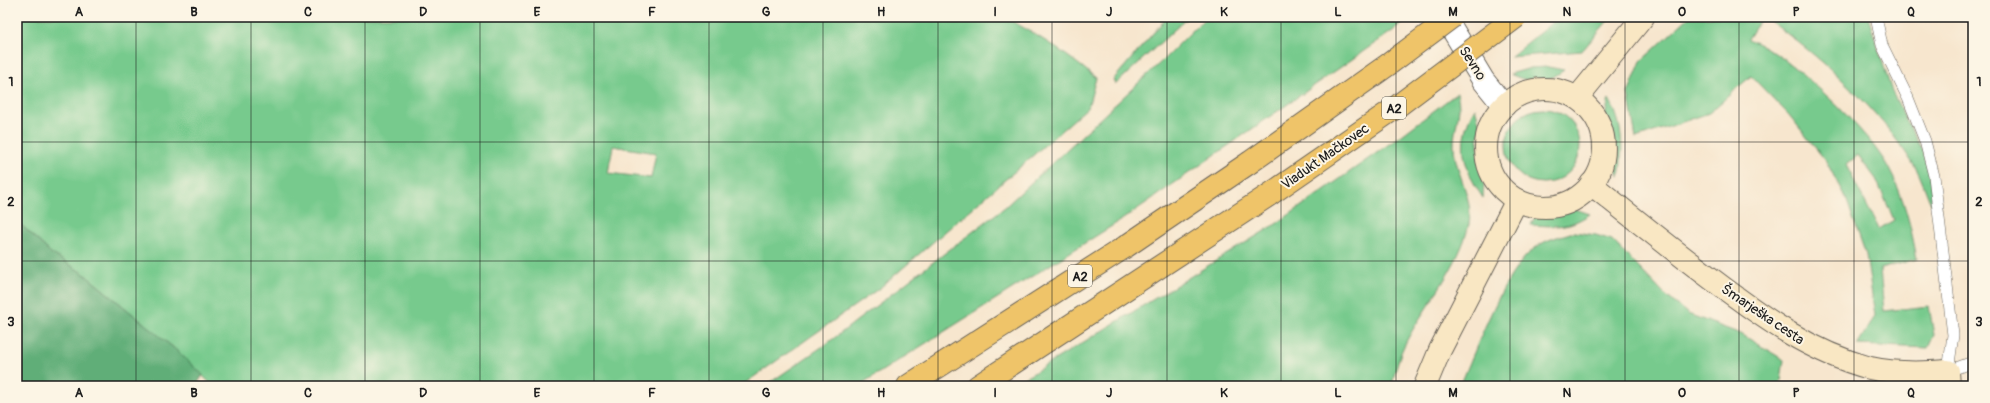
<svg xmlns="http://www.w3.org/2000/svg" width="1990" height="403" font-family="Pangolin,sans-serif">
  <style>
    .green { fill: #77ca8d; stroke: #4a7354; fill-rule: evenodd }
    .forest { fill: #61ae78; stroke: #3e654a }
    .lines { fill: none; stroke-linecap: round; stroke-linejoin: round }
    .lane-casing { stroke: #69635a; stroke-width: 12 }
    .street-casing { stroke: #69635a; stroke-width: 24 }
    .secondary-casing { stroke: #69635a; stroke-width: 24 }
    .highway-casing { stroke: #69635a; stroke-width: 24 }
    .lane { stroke: #fff; stroke-width: 11 }
    .street { stroke: #fff; stroke-width: 22 }
    .secondary { stroke: #f9e7c3; stroke-width: 22 }
    .highway { stroke: #efc469; stroke-width: 22 }
    .highway-bridge-casing { stroke: #69635a; stroke-width: 24; stroke-linecap: butt }
    .highway-bridge { stroke: #efc469; stroke-width: 22 }
    .grid { fill: none; stroke: #1c1c1c; stroke-width: 1; stroke-opacity: 0.55 }
    .labels { text-anchor: middle; stroke-width: 4; stroke-linejoin: round; paint-order: stroke }
    .shield { fill: #fcf5e5; stroke: #5f5d58; stroke-width: 1 }
    .shield-label { font-size: 13px; font-weight: bold; fill: #1c1c1c }
    .street-label { font-size: 14px; fill: #1c1c1c; stroke: #fcf5e5 }
    .neatline { fill: none; stroke: #1c1c1c; stroke-width: 1.5 }
    .grid-label { font-size: 13px; text-anchor: middle; font-weight: bold; fill: #1c1c1c }
  </style>
  <rect width="100%" height="100%" fill="#fcf5e5"/>
  <filter id="ink" filterUnits="userSpaceOnUse"><feTurbulence type="fractalNoise" baseFrequency=".025" numOctaves="2"/><feDisplacementMap in="SourceGraphic" scale="8" xChannelSelector="R" yChannelSelector="G"/><feConvolveMatrix kernelMatrix="1 2 1 2 8 2 1 2 1" color-interpolation-filters="sRGB"/></filter>
  <filter id="wash" filterUnits="userSpaceOnUse"><feTurbulence type="fractalNoise" baseFrequency=".012" numOctaves="4" result="noise"/><feDisplacementMap in="SourceGraphic" scale="16" xChannelSelector="R" yChannelSelector="G"/><feGaussianBlur stdDeviation="0.9" result="paint"/><feColorMatrix in="noise" values="0 0 0 0 0 0 0 0 0 0 0 0 0 0 0 0 0 1.4 0 .05"/><feComposite in="paint" operator="in"/></filter>
  <g filter="url(#wash)">
    <rect width="100%" height="100%" fill="#f7e6ce"/>
    <g class="green">
      <path d="M17 17H1004C1037 34 1067 54 1096 78L1088 107 1020 167 881 287 741 386H213L175 349 84 274 51 253 17 221ZM613 146 656 153 651 178 608 173Z"/>
      <polygon points="1167,17 1188,17 1116,84 1113,80"/>
      <polygon points="1206,17 1410,17 1394,30 1123,219 858,386 765,386 829,342 1005,207 1162,61"/>
      <polygon points="1559,17 1611,17 1582,51 1510,57"/>
      <path d="M1689 17H1762L1748 39C1755 43 1763 45 1770 50 1804 71 1869 132 1888 167 1904 196 1911 227 1917 259L1880 269 1884 311 1929 306 1934 335 1928 348 1857 345 1875 316 1866 255 1847 201 1826 161 1789 115 1751 76 1709 113 1636 138 1628 93 1641 61ZM1858 155 1876 179 1894 220 1879 229 1846 165Z"/>
      <path d="M1764 17H1868L1892 92 1925 156 1932 186V206C1926 194 1922 178 1915 167 1879 108 1820 56 1764 17Z"/>
      <path d="M1548 67 1564 70C1545 84 1532 84 1510 74L1531 68Z"/>
      <path d="M1457 93C1463 114 1453 127 1454 147 1455 173 1474 198 1469 224 1460 265 1427 303 1407 340 1399 355 1395 370 1392 386H1012L1276 224 1402 135Z"/>
      <path d="M1609 99C1623 123 1624 149 1619 176L1610 160 1612 142 1604 120Z"/>
      <path d="M1475 108 1480 125 1478 144 1479 160 1484 183 1483 198C1463 168 1455 141 1475 108Z"/>
      <circle cx="1543" cy="146" r="37"/>
      <path d="M1572 208 1590 214C1567 229 1557 226 1531 225L1536 215Z"/>
      <path d="M1574 232 1596 235 1612 240 1663 293 1688 314 1741 334 1784 360 1780 386H1460C1476 350 1504 270 1535 248 1546 239 1561 236 1574 232Z"/>
    </g>
    <polygon class="forest" points="17,221 51,253 84,274 175,349 203,375 196,386 17,386"/>
  </g>
  <g filter="url(#ink)">
    <g class="lines">
      <g class="lane-casing">
        <g id="lane">
          <polyline points="1876,17 1882,45 1908,98 1925,141 1934,176 1953,335 1948,371"/>
          <polyline points="1948,371 1973,362"/>
        </g>
      </g>
      <g class="street-casing">
        <polyline id="street" points="1445,17 1483,80 1504,106"/>
      </g>
      <g class="secondary-casing">
        <g id="secondary">
          <circle cx="1545" cy="148" r="59"/>
          <polyline points="1577,98 1643,17"/>
          <path d="M1591 184C1632 217 1672 249 1713 280 1762 317 1810 352 1870 368 1895 374 1923 373 1948 371L1949 386"/>
          <polyline points="1425,386 1440,350 1517,200"/>
        </g>
      </g>
      <g class="highway-casing">
        <g id="highway">
          <polyline points="908,386 1125,247 1249,163"/>
          <polyline points="978,386 1269,195"/>
        </g>
      </g>
      <use href="#lane" class="lane"/>
      <use href="#street" class="street"/>
      <use href="#secondary" class="secondary"/>
      <use href="#highway" class="highway"/>
      <g class="highway-bridge-casing">
        <g id="highway-bridge">
          <polyline points="1249,163 1389,64 1452,17"/>
          <polyline points="1269,195 1395,108 1516,17"/>
        </g>
      </g>
      <use href="#highway-bridge" class="highway-bridge"/>
    </g>
  </g>
  <path class="grid" d="M136 17V386M251 17V386M365 17V386M480 17V386M594 17V386M709 17V386M823 17V386M938 17V386M1052 17V386M1167 17V386M1281 17V386M1396 17V386M1510 17V386M1625 17V386M1739 17V386M1854 17V386M17 142H1973M17 261H1973"/>
  <g class="labels">
    <g class="shield">
      <rect x="1382" y="97" width="24" height="22" rx="3"/>
      <rect x="1068" y="265" width="24" height="22" rx="3"/>
    </g>
    <g class="shield-label">
      <text x="1394" y="113">A2</text>
      <text x="1080" y="281">A2</text>
    </g>
    <g class="street-label">
      <text transform="translate(1473 63) rotate(57)" y="5">Sevno</text>
      <text transform="translate(1325 156) rotate(-35)" y="5">Viadukt Mačkovec</text>
      <text transform="translate(1763 314) rotate(34)" y="5">Šmarješka cesta</text>
    </g>
  </g>
  <rect width="1990" height="403" fill="none" stroke="#fcf5e5" stroke-width="44"/>
  <rect x="22" y="22" width="1946" height="359" class="neatline"/>
  <g class="grid-label">
    <text x="79" y="16">A</text>
    <text x="194" y="16">B</text>
    <text x="308" y="16">C</text>
    <text x="423" y="16">D</text>
    <text x="537" y="16">E</text>
    <text x="652" y="16">F</text>
    <text x="766" y="16">G</text>
    <text x="881" y="16">H</text>
    <text x="995" y="16">I</text>
    <text x="1109" y="16">J</text>
    <text x="1224" y="16">K</text>
    <text x="1338" y="16">L</text>
    <text x="1453" y="16">M</text>
    <text x="1567" y="16">N</text>
    <text x="1682" y="16">O</text>
    <text x="1796" y="16">P</text>
    <text x="1911" y="16">Q</text>
    <text x="11" y="86">1</text>
    <text x="1979" y="86">1</text>
    <text x="11" y="206">2</text>
    <text x="1979" y="206">2</text>
    <text x="11" y="326">3</text>
    <text x="1979" y="326">3</text>
    <text x="79" y="397">A</text>
    <text x="194" y="397">B</text>
    <text x="308" y="397">C</text>
    <text x="423" y="397">D</text>
    <text x="537" y="397">E</text>
    <text x="652" y="397">F</text>
    <text x="766" y="397">G</text>
    <text x="881" y="397">H</text>
    <text x="995" y="397">I</text>
    <text x="1109" y="397">J</text>
    <text x="1224" y="397">K</text>
    <text x="1338" y="397">L</text>
    <text x="1453" y="397">M</text>
    <text x="1567" y="397">N</text>
    <text x="1682" y="397">O</text>
    <text x="1796" y="397">P</text>
    <text x="1911" y="397">Q</text>
  </g>
</svg>
